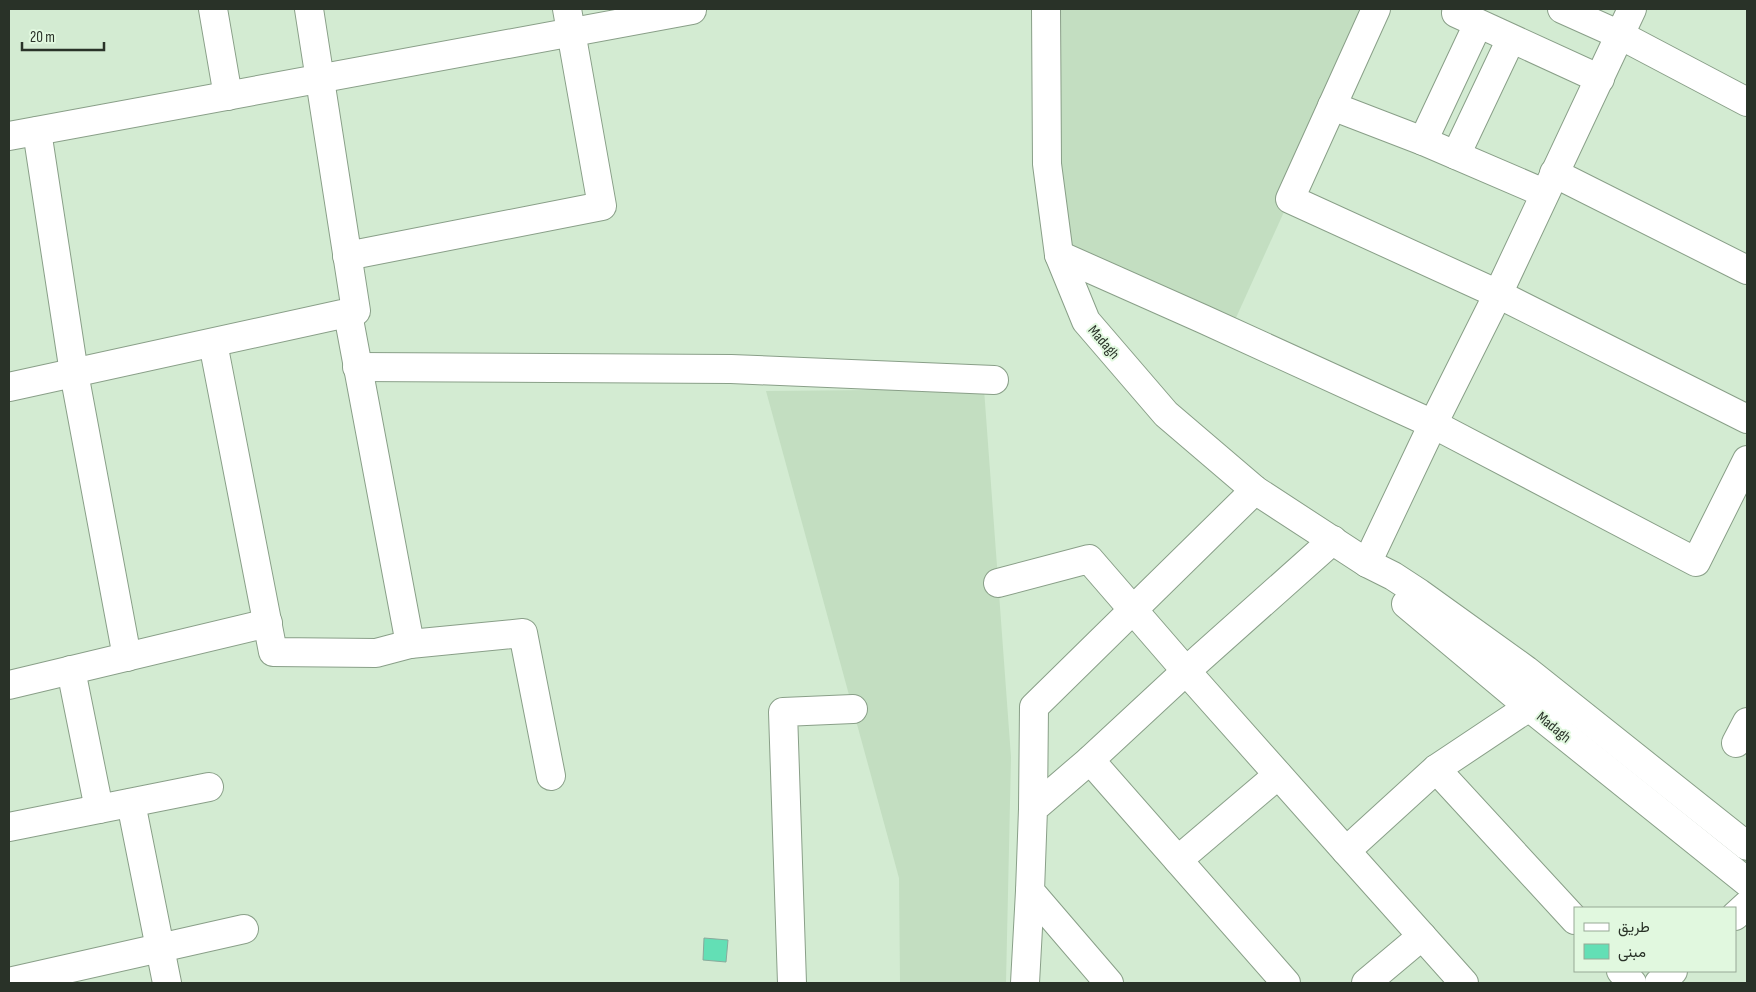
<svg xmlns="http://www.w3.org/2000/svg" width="1756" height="992" font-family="'Sofia Sans Condensed',Vazirmatn,sans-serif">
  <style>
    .built { fill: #c3dec1 }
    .building { fill: #63dfb5; stroke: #89aa9c }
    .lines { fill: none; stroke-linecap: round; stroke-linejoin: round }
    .minor-casing { stroke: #899f88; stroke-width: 30 }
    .minor { stroke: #fff; stroke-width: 28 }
    .labels { text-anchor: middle; stroke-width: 4; stroke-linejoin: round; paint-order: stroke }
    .street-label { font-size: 15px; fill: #293228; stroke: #e1f8df }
  </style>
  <rect width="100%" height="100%" fill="#d3ebd2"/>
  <g class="built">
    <polygon points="1046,9 1376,9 1230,331 1059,255"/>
    <polygon points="984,389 1011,757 1006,983 900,983 899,878 766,391"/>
  </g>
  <polygon class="building" points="704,938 728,940 726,962 703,960"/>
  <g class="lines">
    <g class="minor-casing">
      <g id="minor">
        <polyline points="213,9 228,96"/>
        <polyline points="1046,9 1047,164 1059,255 1086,321 1166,414 1255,490 1367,563 1393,576 1419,593 1526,670 1747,846"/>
        <polyline points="1376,9 1290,199 1498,294 1747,419"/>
        <polyline points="1458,9 1456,13 1600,79"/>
        <polyline points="1562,9 1620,35 1747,102"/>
        <polyline points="1332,106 1423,141 1544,193"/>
        <polyline points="37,131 74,373 127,657"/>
        <polyline points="9,136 692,10"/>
        <polyline points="1423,141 1478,24"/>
        <polyline points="1456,155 1511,39"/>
        <polyline points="1554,173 1747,270"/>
        <polyline points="1059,255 1203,319 1433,424 1696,562 1747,460"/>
        <polyline points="347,256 602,206 567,9"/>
        <polyline points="348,314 410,644"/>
        <polyline points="213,343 273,652 376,653 410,644 523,633 551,776"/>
        <polyline points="357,367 731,369 994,380"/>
        <polyline points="9,387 356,311 309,9"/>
        <polyline points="1367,563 1433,424 1498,294 1632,9"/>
        <polyline points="998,583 1089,559 1186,671 1346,851"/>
        <polyline points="1406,604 1529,707 1747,882"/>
        <polyline points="71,670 99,809"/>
        <polyline points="9,685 268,623"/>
        <polyline points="1736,743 1747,722"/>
        <polyline points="1090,760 1033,809 1030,891 1109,983"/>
        <polyline points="1436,769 1575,920"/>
        <polyline points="131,803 167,983"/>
        <polyline points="1033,809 1034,707 1255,490"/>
        <polyline points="9,827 209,787"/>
        <polyline points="1178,860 1278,775"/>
        <polyline points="1735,916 1747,905"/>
        <polyline points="1621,971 1632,983"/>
        <polyline points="9,982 244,929"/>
        <polyline points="792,983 783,712 853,709"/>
        <polyline points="1025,983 1030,891"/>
        <polyline points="1286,983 1090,760 1186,671 1333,540"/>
        <polyline points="1366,983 1422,936"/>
        <polyline points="1464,983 1346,851 1436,769 1529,707"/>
        <polyline points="1659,983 1673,971"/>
      </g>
    </g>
    <use href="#minor" class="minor"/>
  </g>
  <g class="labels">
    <g class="street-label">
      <text transform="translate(1104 342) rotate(49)" y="5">Madagh</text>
      <text transform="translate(1554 727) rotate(39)" y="5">Madagh</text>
    </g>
  </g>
  <rect width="1756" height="992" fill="none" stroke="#293228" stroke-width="20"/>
  <rect x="1574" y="907" width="162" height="65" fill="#e1f8df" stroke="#97a996"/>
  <rect x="1584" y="923" width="25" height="8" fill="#ffffff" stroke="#97a996"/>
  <text x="1618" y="932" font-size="15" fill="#293228">طريق</text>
  <rect x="1584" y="944" width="25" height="15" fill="#63dfb5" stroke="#97a996"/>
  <text x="1618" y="957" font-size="15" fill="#293228">مبنى</text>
  <path d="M22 42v8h82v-8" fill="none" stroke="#293228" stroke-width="2.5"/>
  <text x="30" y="42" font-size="15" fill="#293228" stroke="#e1f8df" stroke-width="4" paint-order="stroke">20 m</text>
</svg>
